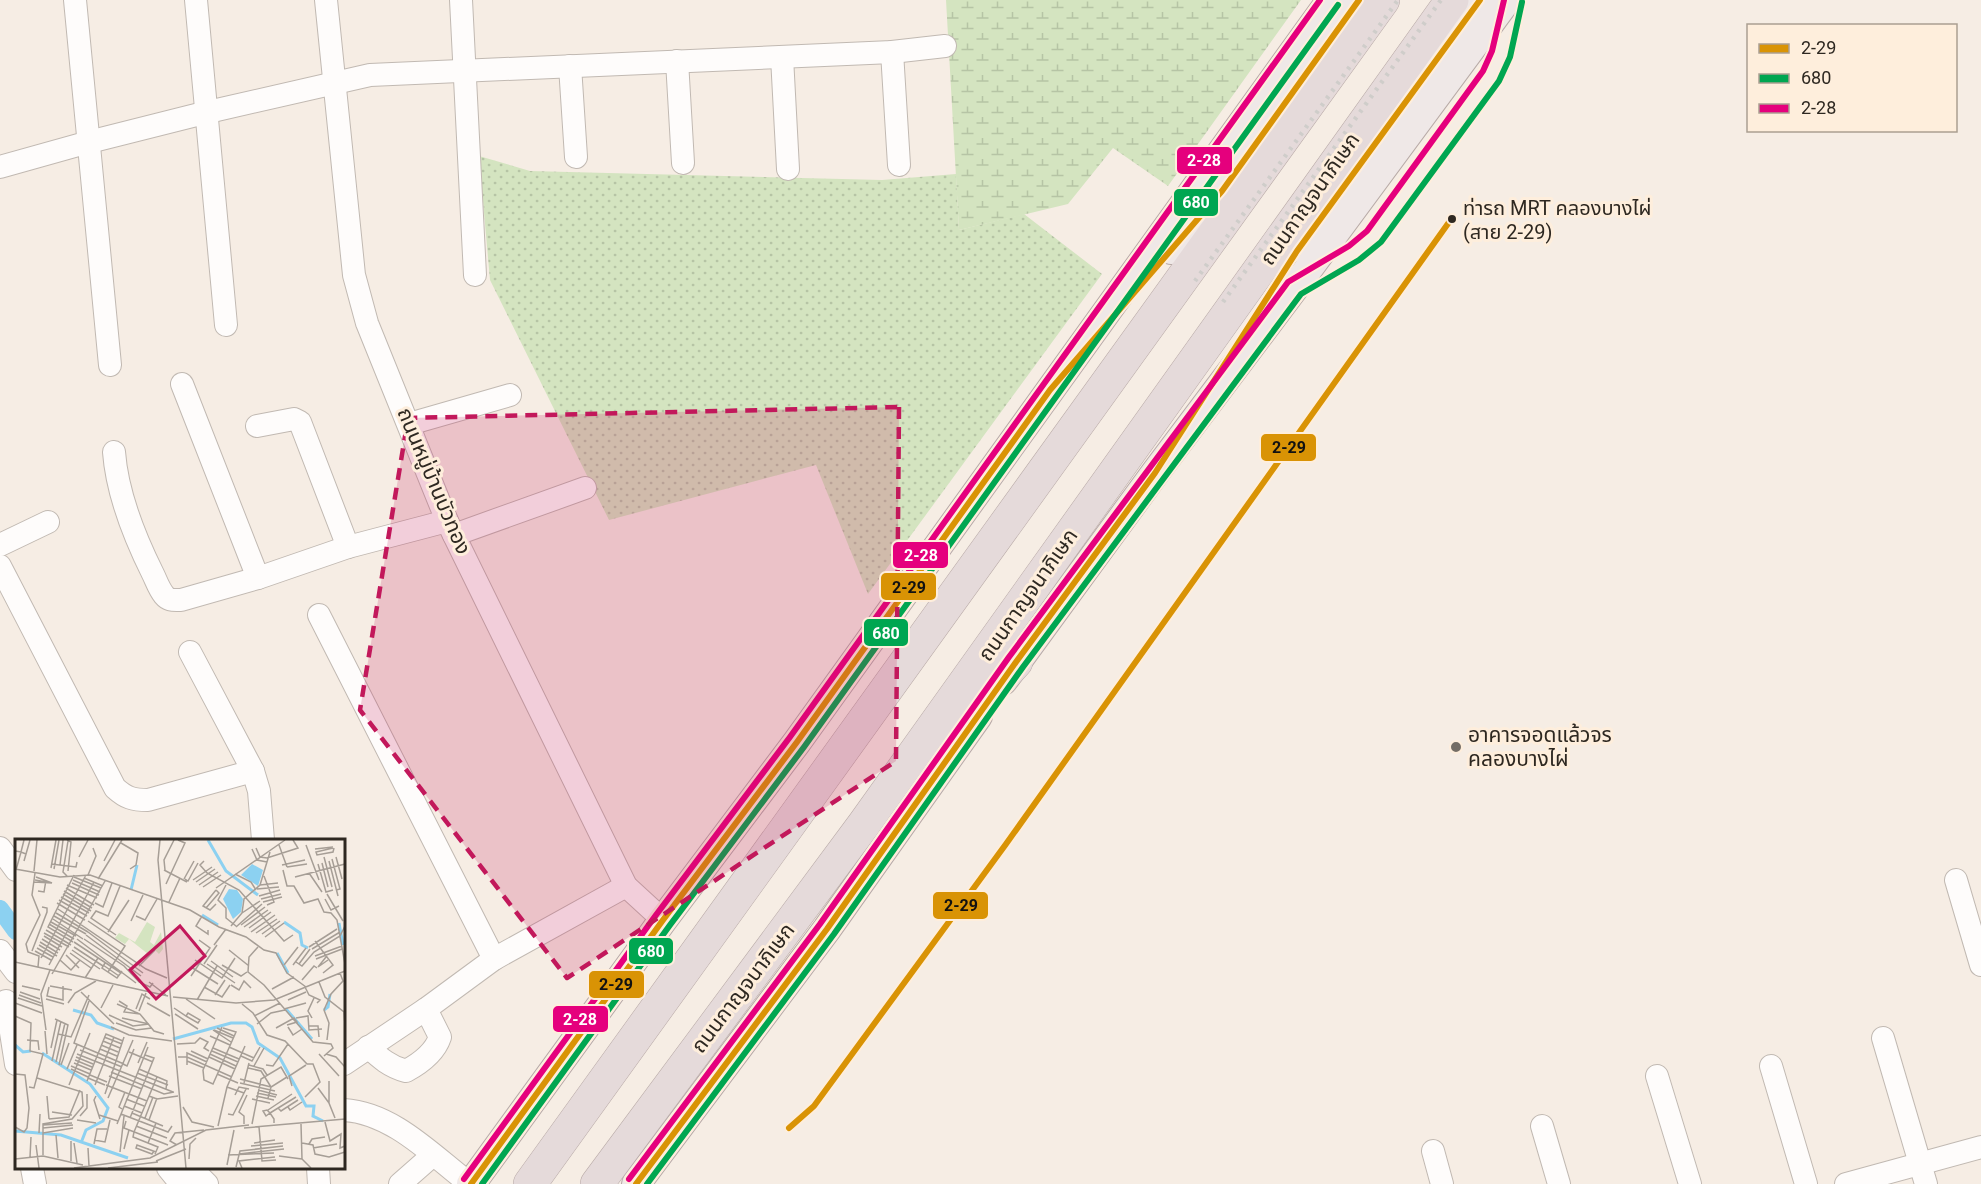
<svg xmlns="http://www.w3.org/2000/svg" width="1981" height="1184" font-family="Roboto,'Noto Sans Thai',sans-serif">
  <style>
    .grass { fill: url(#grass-dots) }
    .wetland { fill: url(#wetland-marsh) }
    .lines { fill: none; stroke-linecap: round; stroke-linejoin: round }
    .canal { stroke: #8cd1f1; stroke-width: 18 }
    .minor-casing { stroke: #c1b9b2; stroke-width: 24 }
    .major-casing { stroke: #b8aaa7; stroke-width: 30 }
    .highway-casing { stroke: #b8aaa7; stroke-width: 34 }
    .minor { stroke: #fefcfb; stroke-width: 22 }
    .major { stroke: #efe8e7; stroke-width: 28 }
    .highway { stroke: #e5dada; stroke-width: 33 }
    .rail { stroke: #cfcdca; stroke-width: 4.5; stroke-dasharray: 3 6; stroke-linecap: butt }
    .bus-1-casing { stroke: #feeedc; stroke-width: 10 }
    .bus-2-casing { stroke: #feeedc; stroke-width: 10 }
    .bus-3-casing { stroke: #feeedc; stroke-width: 10 }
    .bus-1 { stroke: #d99305; stroke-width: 6 }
    .bus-2 { stroke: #00a651; stroke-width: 6 }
    .bus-3 { stroke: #e5007d; stroke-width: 6 }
    .marked { fill: #c2185b; fill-opacity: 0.2; stroke: #c2185b; stroke-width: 4.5; stroke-dasharray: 12 8; stroke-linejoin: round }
    .bus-dot { fill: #2e2821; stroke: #feeedc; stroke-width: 2 }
    .poi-dot { fill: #746d65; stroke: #feeedc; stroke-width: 2 }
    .labels { text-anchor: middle; stroke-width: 6; stroke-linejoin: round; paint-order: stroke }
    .bus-label { font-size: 20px; fill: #2e2821; stroke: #feeedc; text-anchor: start }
    .street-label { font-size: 21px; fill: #2e2821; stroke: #feeedc }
    .poi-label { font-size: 21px; fill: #2e2821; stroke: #feeedc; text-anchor: start }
    .inset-river { fill: none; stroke: #8cd1f1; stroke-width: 3 }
    .inset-road { fill: none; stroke: #a69e96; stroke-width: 1.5 }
    .view { fill: #c2185b; fill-opacity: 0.15; stroke: #c2185b; stroke-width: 3 }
    .inset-edge { fill: none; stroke: #2e2821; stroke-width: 3 }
    .line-badge { stroke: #feeedc; stroke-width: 2 }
    .badge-label { font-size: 16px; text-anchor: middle; font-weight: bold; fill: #fff }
    .pale-badge-label { font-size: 16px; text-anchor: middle; font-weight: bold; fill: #111 }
  </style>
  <defs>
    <pattern id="grass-dots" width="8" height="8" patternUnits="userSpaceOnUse" patternTransform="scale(1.5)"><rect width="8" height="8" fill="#d4e4c0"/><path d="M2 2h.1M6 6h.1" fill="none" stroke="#b6c4a5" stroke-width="1.8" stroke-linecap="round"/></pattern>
    <pattern id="wetland-marsh" width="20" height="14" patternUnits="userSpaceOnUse" patternTransform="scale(1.5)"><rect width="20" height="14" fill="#d4e4c0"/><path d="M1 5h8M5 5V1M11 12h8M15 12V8" fill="none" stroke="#b6c4a5"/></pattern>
  </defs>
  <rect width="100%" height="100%" fill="#f6ede4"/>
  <polygon class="grass" points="479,156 530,171 882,180 956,174 959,230 1024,214 1102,274 868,594 816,465 609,520 490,280"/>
  <polygon class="wetland" points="946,0 1301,0 1168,186 1113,148 1068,204 959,230"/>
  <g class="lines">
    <polyline class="canal" points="0,909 16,931"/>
    <g class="minor-casing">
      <g id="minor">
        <polyline points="75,0 110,365"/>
        <polyline points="196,0 226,325"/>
        <polyline points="326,0 354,275 367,323 447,521 626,886 663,920"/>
        <polyline points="461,0 475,275"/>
        <polyline points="892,52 899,165"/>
        <polyline points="782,57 788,169"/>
        <polyline points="677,61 683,163"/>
        <polyline points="570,66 576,157"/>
        <polyline points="0,167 89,142 208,112 370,75 892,52 945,46"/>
        <polyline points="182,384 258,578 348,547 447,521"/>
        <polyline points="409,424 510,395"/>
        <polyline points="257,426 294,419 300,422 348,547"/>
        <path d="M114 452C117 492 135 538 153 574 156 580 159 589 164 595 169 601 173 600 181 600L258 578"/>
        <polyline points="454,535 585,488"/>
        <polyline points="0,545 48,522"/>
        <path d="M0 566 115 788C126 798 133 800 148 800L253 771"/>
        <polyline points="319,615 494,959"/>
        <polyline points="190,652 253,771 259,791 263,840"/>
        <polyline points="0,848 16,870"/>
        <polyline points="1956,880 1981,965"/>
        <polyline points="0,951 16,972"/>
        <polyline points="6,1001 16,1064"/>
        <polyline points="1883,1038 1926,1184"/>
        <path d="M368 1047C380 1058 390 1067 406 1071 419 1064 435 1052 440 1037L426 1009"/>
        <polyline points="344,1064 426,1009 494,959 626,886"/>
        <polyline points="1771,1066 1806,1184"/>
        <polyline points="1657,1076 1690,1184"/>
        <path d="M344 1110C393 1113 432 1155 470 1184"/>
        <polyline points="1542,1126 1559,1184"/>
        <polyline points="1433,1151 1442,1184"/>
        <polyline points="32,1168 35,1184"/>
        <polyline points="168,1168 181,1184"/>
        <polyline points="191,1168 207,1184"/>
        <polyline points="318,1168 319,1184"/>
        <polyline points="400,1184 433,1155"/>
        <polyline points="1846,1184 1981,1147"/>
      </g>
    </g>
    <g class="major-casing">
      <g id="major">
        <polyline points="1299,248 1480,0"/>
        <polyline points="1171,250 1222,191 1359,0"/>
        <polyline points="1003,681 1155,473 1295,287 1507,0"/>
        <polyline points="471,1184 663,920 797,742 1331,0"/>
        <polyline points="636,1184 827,929 978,716"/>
      </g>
    </g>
    <g class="highway-casing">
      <g id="highway">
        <polyline points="952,731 1016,662"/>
        <polyline points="530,1184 1383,0"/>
        <polyline points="597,1184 864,824 1452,0"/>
      </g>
    </g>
    <use href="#minor" class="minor"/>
    <use href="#major" class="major"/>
    <use href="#highway" class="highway"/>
    <g class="rail">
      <polyline points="1195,281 1398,0"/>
      <polyline points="1223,302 1441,0"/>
    </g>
    <g class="bus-1-casing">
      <g id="bus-1">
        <polyline points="789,1128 814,1106 1006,844 1452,218"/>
        <polyline points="471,1184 663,920 797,742 1050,390 1222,191 1359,0"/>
        <polyline points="636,1184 827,929 1016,662 1155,473 1297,251 1480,0"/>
      </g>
    </g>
    <g class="bus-2-casing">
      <g id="bus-2">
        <polyline points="482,1184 670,925 804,747 1338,5"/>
        <polyline points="647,1184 834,934 1023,667 1301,294 1359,260 1381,242 1499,81 1510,57 1522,2"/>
      </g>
    </g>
    <g class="bus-3-casing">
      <g id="bus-3">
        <polyline points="464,1179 656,915 790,737 1320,0"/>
        <polyline points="629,1179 820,924 1009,657 1288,282 1349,246 1367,231 1483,71 1492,51 1504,0"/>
      </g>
    </g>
    <use href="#bus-1" class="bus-1"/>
    <use href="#bus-2" class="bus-2"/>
    <use href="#bus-3" class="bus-3"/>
  </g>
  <path class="marked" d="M899 407 896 761 567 978 360 710 408 418Z"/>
  <circle class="bus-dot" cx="1452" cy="219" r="5"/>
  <circle class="poi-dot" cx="1456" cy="747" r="6"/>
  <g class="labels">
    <g class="bus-label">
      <text x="1463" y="215">ท่ารถ MRT คลองบางไผ่<tspan x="1463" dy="24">(สาย 2-29)</tspan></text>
    </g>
    <g class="street-label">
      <text transform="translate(1310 199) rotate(-55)" y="7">ถนนกาญจนาภิเษก</text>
      <text transform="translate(434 481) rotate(67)" y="7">ถนนหมู่บ้านบัวทอง</text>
      <text transform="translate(1028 595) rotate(-55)" y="7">ถนนกาญจนาภิเษก</text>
      <text transform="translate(743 988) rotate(-53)" y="7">ถนนกาญจนาภิเษก</text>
    </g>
    <g class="poi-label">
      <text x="1468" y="742">อาคารจอดแล้วจร<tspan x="1468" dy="24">คลองบางไผ่</tspan></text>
    </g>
  </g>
  <g transform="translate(15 839)">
    <rect width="330" height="330" fill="#f6ede4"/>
    <path d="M132 83 140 88 135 103 139 106 146 93 148 110 144 115 139 110 133 115 114 100 110 105 100 99 104 94 120 103Z" fill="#d4e4c0"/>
    <path d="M237 25 248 31 243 47 226 36ZM214 50 222 51 228 60 226 73 218 80 208 60Z" fill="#8cd1f1"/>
    <path class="inset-river" d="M193 1 211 32 243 56M116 51 122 26M187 76 203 86M269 83 285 94 287 106 293 109M324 84 328 106M262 114 273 134M271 170 297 200M58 171 76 176 82 184 99 190M309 171 313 168 315 155M158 200 216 184H231L237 188 243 204 265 219 291 267H299L298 277 308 282M0 206 8 213 16 212M27 214 75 245 93 269 88 282 71 291 66 304M0 292 46 296 113 319"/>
    <path class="inset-road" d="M52 1 56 3 53 32M145 1 143 21 171 329M106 4 123 14 121 26 115 30M264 6 272 28M291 6 304 41M241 9 245 18 252 19 283 9 278 1M318 9 301 13 302 16 318 13 319 9M237 10 242 21 252 23M300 10 318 8M0 12 6 13 9 1M64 18 73 1M309 18 317 48M321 18 327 40M317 20 325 50 321 51M9 22 15 1M89 22 100 1M189 22 185 26 192 34 224 51 269 102 278 96M314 22 323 57M307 24 313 48M36 25 61 28 62 23M303 25 311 53 318 51M45 26 48 1M267 26 290 21M272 28 292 25M36 29 41 1M0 30 45 38 75 36 175 71 204 88 231 98 249 111 261 114 272 134 291 148M39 30 44 1M1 31 6 13 11 15M149 31 172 43M150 31 149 21 159 1M268 31 272 47H279L289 64 303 60 309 73 316 74 322 81 330 125M19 32 22 1M20 34 17 56 25 76 11 105 13 113 24 117 23 128M294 34 307 53M220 35 236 43 241 51M73 36 81 17 78 9M52 37 48 33 53 2M249 37 259 63 252 66M59 38 86 49M280 38 330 25M69 39 88 47M83 40 107 1M169 40 179 22M170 40 173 42 183 24M20 41 37 44 21 38M58 41 85 53M178 41 197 28M19 43 37 44M181 43 200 30M57 44 84 56M151 45 170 4 163 1M52 46 82 59M184 46 203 33M211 46 203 61 211 69V79L221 87M245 46 263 44M188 48 206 36M51 49 79 66M201 49 270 1M242 50 264 48M201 51 188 67 195 71 201 65M23 52 29 53 31 41M49 52 77 69M48 55 76 72M312 55 328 82M244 57 265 51M46 58 74 74M246 60 266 55M310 60 316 71 324 67M44 61 72 77M154 63 165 39M248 63 267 58M42 64 70 81M80 64 88 68 97 44M191 69 204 54 201 51M43 70 131 130 152 139M41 74 73 93M227 74 245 62M39 77 71 95M121 77 130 81 142 60M187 77 181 87 193 95V91M38 80 68 100M73 82 110 107 93 133M116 82 128 56M36 83 61 97M34 85 59 100M226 86 250 68M216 87 227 74 229 60 245 46 255 13M221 88 247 65M229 88 253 71M234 89 256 73M31 91 56 106M73 93 128 134M93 93 114 61M236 93 260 76M29 94 54 108M241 94 262 80M247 95 265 82M71 96 126 137M101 96 76 79 81 72 93 77 105 47M29 97 47 108M250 98 269 84M27 100 45 111M62 100 121 144M69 100 109 127 124 143 135 148 138 144M300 102 318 126 308 134M25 103 43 114M58 103 33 88 59 36M59 103 106 134M24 106 42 117M199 106 211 90M59 108 88 127M243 108 234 118 233 133 249 146 298 203 316 205 318 209 309 217M294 108 322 90M22 109 38 118M297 110 325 93M57 111 85 130M214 111 234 127M17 112 32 73V69L27 68M20 112 36 121M55 114 76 129M51 116 64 129M300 117 327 107M311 118 303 128 313 121M26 119 71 36M301 120 327 110M45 121 56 131 65 121M180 121 207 139 220 119M196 122 218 138M0 123 153 157M281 123 287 127 299 113 325 97 330 87M90 124 87 129 102 139 107 132M189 125 202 106M192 125 220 144M284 125 295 110M34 126 79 43M88 126 104 137M207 126 226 137 232 133M269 126 283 108M278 126 291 109M124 127 140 111M176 128 203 145M37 135 90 42M176 137 195 109 184 101M70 139 83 119M287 141 299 127 302 129M134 143 151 156M304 143 310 158 329 173 330 186M216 146 224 151 229 142 236 149M7 147 25 151M35 147 57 151M34 148 32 157 48 161V147M189 148 207 158 215 146M290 148 294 156 305 161 302 164M257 150 279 138M5 153 25 160M66 153 99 185M4 156 26 164M200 156 210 141M158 158 221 164 259 161 330 132M3 159 27 167M31 160 49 165M171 160 200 180M182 161 202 127M273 161 291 153M74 162 59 204 109 225M104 162 112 167 109 173 125 175M0 164 27 174M53 164 60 154 81 142M132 164 155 177M102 165 125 175 139 192 149 195M227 165 238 174 252 196 270 202 292 225H298L305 243 290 258M86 169 98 146M159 169 171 177 183 184 185 181 173 174 171 177M121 170 127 155 135 160M269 170 291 164M124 172 131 154M160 175 183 190M94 176 118 187 134 185M0 177 16 184 15 212 28 215 19 249 14 248M239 177 265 164M107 179 134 185M281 179 293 177 294 191 307 190M297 179 293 172 299 159M40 180 53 186 44 226M101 184 121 191 137 189M242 185 256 174 270 171M294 187H303L304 198M96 188 114 196 157 202M207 188 188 231 189 241 198 245 221 193 208 189M273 188 278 196 287 190M202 189 219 197M261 189 279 179 282 183 272 186M31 191 26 155 35 131M198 191 216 203M199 191 218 199M30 192 32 215M43 195 56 198 74 156M195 197 215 206M89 198 107 205M12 201 23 202 24 211M312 201 314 184 309 171 316 155 328 142 325 134M88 202 105 209M162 205 180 204 185 199 193 203 189 209 194 212M86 206 103 213M214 208 239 219M36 209 42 181M198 209 224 220M85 210 102 217M65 211 107 228M176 212 193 220M197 212 223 223M114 213 138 223M62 215 158 253M195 215 221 227M304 215 324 237M311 215 321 218 330 228M226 217 237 222 245 208M61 218 78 225M163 218H172L217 238M194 218 220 230M60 221 77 228M37 222 46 182M172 222 189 229M41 223 50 184M59 224 76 231M123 224 132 203M108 225 112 227 119 210M46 226 54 204M172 226V214L192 223M234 226 248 230 252 236M251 226 258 227 273 205M56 227 75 235M239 227 249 209M233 229 246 232 256 248M52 230 62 206M56 230 73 238M124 230 152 242 151 250M96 233 149 255 159 253M122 234 153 246M0 235 10 236 14 269 12 289 9 293 0 288M202 235 223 244M75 236 92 243M94 237 127 250M22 239 67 253 68 267 57 280 28 285V316M73 239 90 246M225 240 256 248M72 242 91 195 108 202M314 242V264L320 279M225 244 260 252M229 244 234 224M54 246 75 194M80 246 99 198M91 246 132 262M277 247 274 237 291 226M212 248 229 254M303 249 314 264M243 251 262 256M242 254 261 258M90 255 109 198M220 256 224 248 234 250M32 257 34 280M81 257 79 261 85 280M134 257 142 260 163 257M241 257 259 261M93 259 118 201M253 259 256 248 272 238M111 260 129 267M237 260 255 264M109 267 127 274M168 268 177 283 199 288M273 268 275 271 287 263M263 269 266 272 283 261M107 270 104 268 110 253M253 271 277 255M37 273 57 276M117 274 148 287M255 274 281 258M255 274 251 277 248 272 252 271 255 274 259 280V284M106 275 153 293 157 287M213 275 218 276 231 250M84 276 103 282M65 277 72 269V255M115 279 139 219 130 216M130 279 138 258M34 280 54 278 65 251M62 281 81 284M134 281 142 259M111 282 109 289 153 306M310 283 315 302 326 295 325 309 330 307M102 285 133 208M229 285V277L224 273 232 256M237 285 246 240 266 228 273 240M286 285 287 320 296 329M28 286 57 284M121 287 152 299M203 287 212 248 230 207M244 288 247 322 261 321M28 289 58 286M229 289 330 280M119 293 142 238M119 293 118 298 133 304M24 294 25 275M28 294 58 289M41 296 43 319M79 301 90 303 95 281M56 302V322M59 304 62 324M239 304 260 301M287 304 298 306 300 315 314 318 330 313M79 305 82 290H92M294 305 297 300 310 298M21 306 24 329M162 306 155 302 160 294 189 291M236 307 268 304M73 309 74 327M298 309 322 305M109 310 114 291M139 312 137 315 121 309 122 306 141 313M105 313 109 277M140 315 143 308 133 304 141 284M224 315 269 310M213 316 259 314M264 317 287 320M15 318 16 298M0 320 28 317 68 326M174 320 175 305 181 299M141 322 171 310M212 326 219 291M221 328 225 312 268 307M59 329 135 319 191 291 234 286M93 329 143 323M227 329 224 322 260 318"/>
    <path class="view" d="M165 87 190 117 141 160 115 131Z"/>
    <rect width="330" height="330" class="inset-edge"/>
  </g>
  <g class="line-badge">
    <rect x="1176" y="146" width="57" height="29" rx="6" fill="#e5007d"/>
    <rect x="1173" y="188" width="46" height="29" rx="6" fill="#00a651"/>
    <rect x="1260" y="433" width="57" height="29" rx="6" fill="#d99305"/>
    <rect x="892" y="541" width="57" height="28" rx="6" fill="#e5007d"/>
    <rect x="880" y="572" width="57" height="29" rx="6" fill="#d99305"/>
    <rect x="863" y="618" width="46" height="29" rx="6" fill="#00a651"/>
    <rect x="932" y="891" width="57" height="29" rx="6" fill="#d99305"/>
    <rect x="628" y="937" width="46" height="28" rx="6" fill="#00a651"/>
    <rect x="588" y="970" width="57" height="29" rx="6" fill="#d99305"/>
    <rect x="552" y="1005" width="57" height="28" rx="6" fill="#e5007d"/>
  </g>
  <g class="badge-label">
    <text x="1204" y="166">2-28</text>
    <text x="1196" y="208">680</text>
    <text x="921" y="561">2-28</text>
    <text x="886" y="639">680</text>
    <text x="651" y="957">680</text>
    <text x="580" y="1025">2-28</text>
  </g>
  <g class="pale-badge-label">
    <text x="1289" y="453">2-29</text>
    <text x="909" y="593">2-29</text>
    <text x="961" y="911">2-29</text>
    <text x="616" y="990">2-29</text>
  </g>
  <rect x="1747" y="24" width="210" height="108" fill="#feeedc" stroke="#ab9f91" stroke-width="1.5"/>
  <rect x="1759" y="44" width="30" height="9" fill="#d99305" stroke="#ab9f91" stroke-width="1.5"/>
  <text x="1801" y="54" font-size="18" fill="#2e2821">2-29</text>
  <rect x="1759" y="74" width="30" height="9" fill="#00a651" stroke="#ab9f91" stroke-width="1.5"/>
  <text x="1801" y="84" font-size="18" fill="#2e2821">680</text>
  <rect x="1759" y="104" width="30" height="9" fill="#e5007d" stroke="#ab9f91" stroke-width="1.5"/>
  <text x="1801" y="114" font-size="18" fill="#2e2821">2-28</text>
</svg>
